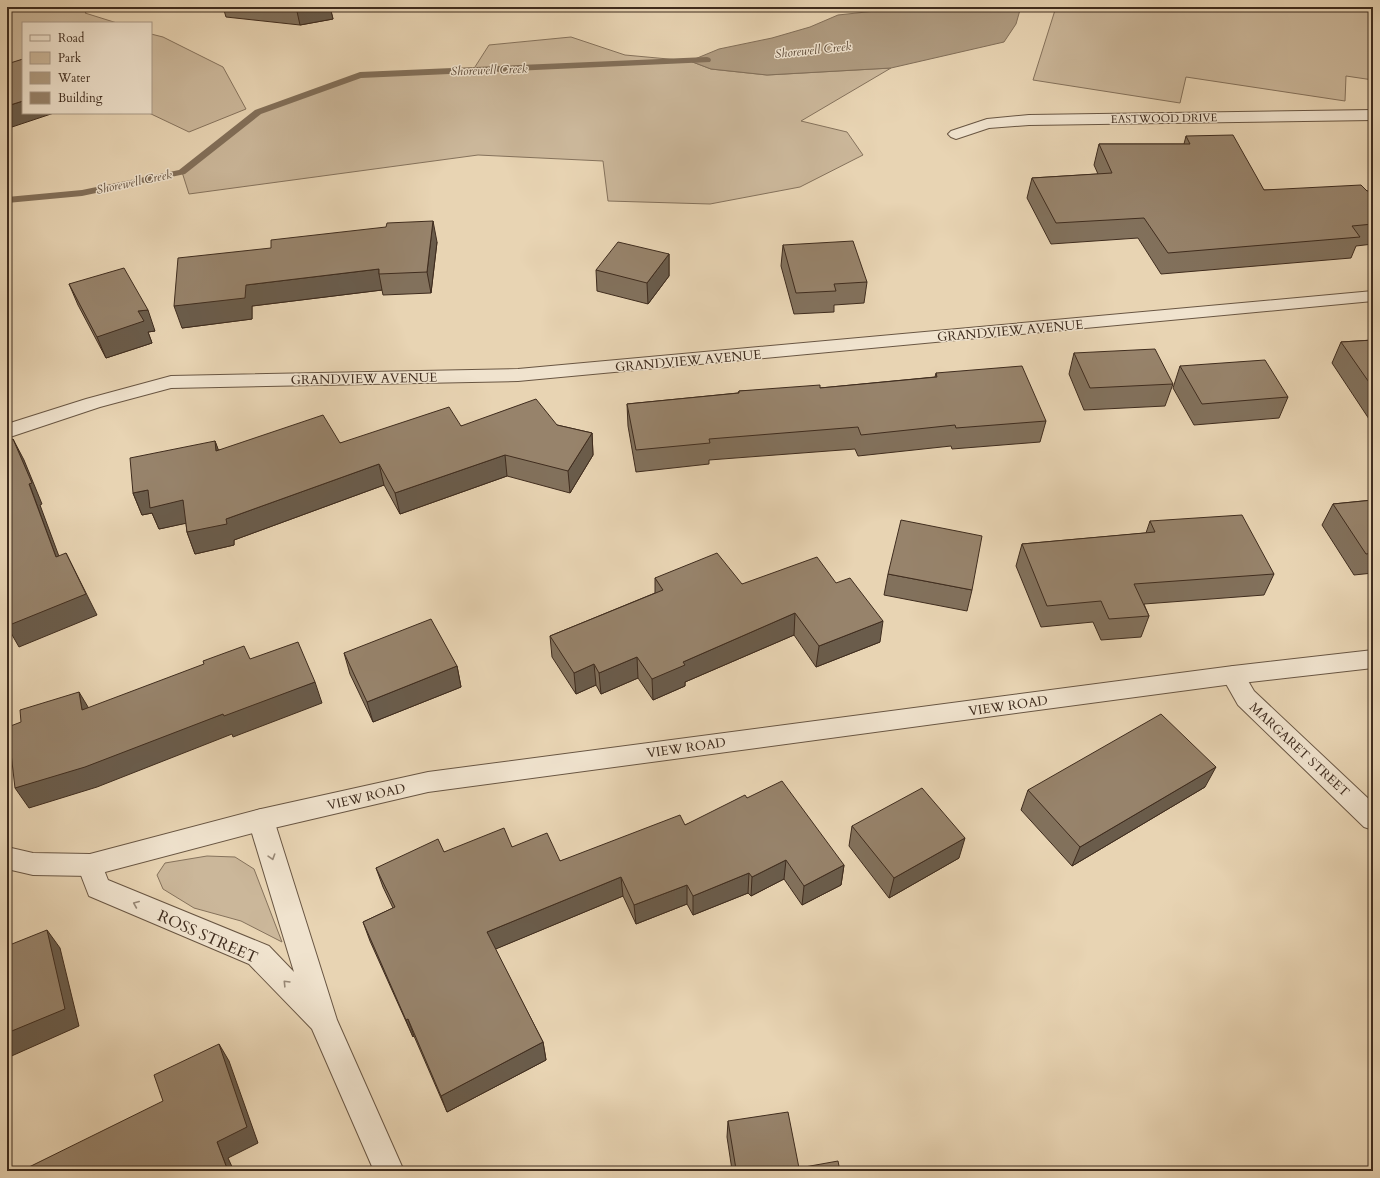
<svg xmlns="http://www.w3.org/2000/svg" width="1380" height="1178" font-family="Cardo,serif">
  <style>
    .green { fill: #cbb79a; stroke: #85725c }
    .water { fill: #af9b80; stroke: #826f59 }
    .lines { fill: none; stroke-linecap: round; stroke-linejoin: round }
    .stream { fill: #826f59; fill-rule: evenodd }
    .minor-casing { stroke: #695643; stroke-width: 2 }
    .tertiary-casing { stroke: #695643; stroke-width: 2 }
    .minor { fill: #f0e3ce; fill-rule: evenodd }
    .tertiary { fill: #f0e3ce; fill-rule: evenodd }
    .wall { fill: #82715c; stroke: #3f2c1e }
    .shaded-wall { fill: #6a5c4b; stroke: #3f2c1e }
    .building { fill: #97836b; stroke: #3f2c1e }
    .oneway { stroke: #988876 }
    .labels { text-anchor: middle; stroke-width: 3; stroke-linejoin: round; paint-order: stroke }
    .far-street-label { font-size: 11px; fill: #3f2c1e; stroke: #f0e3ce }
    .far-water-label { font-size: 12px; font-style: italic; fill: #5b4836; stroke: #f0e3ce }
    .street-label { font-size: 13px; fill: #3f2c1e; stroke: #f0e3ce }
    .near-street-label { font-size: 16px; fill: #3f2c1e; stroke: #f0e3ce }
  </style>
  <rect width="100%" height="100%" fill="#e8d4b3"/>
  <filter id="stains"><feTurbulence type="fractalNoise" baseFrequency=".005" numOctaves="4"/><feColorMatrix values="0 0 0 0 .2 0 0 0 0 .09 0 0 0 0 .02 0 0 0 .5 -.17"/></filter>
  <radialGradient id="worn" r=".72"><stop offset=".6" stop-color="#630" stop-opacity="0"/><stop offset="1" stop-color="#630" stop-opacity=".3"/></radialGradient>
  <g class="green">
    <polygon points="7,7 92,7 85,13 117,23 23,23 23,67 7,65"/>
    <polygon points="1056,7 1373,7 1373,80 1346,76 1345,101 1186,77 1180,103 1033,80"/>
    <polygon points="151,34 163,37 223,67 246,109 189,132 149,113 151,113"/>
    <polygon points="571,37 625,55 690,61 711,69 767,75 891,68 801,121 847,132 863,155 800,187 710,204 608,201 603,161 478,155 189,194 182,172 258,112 360,75 473,70 489,45"/>
    <polygon points="207,856 235,857 254,869 282,942 241,921 194,908 163,889 157,875 165,863"/>
  </g>
  <polygon class="water" points="913,7 1026,7 1020,10 1016,24 1004,42 891,68 767,75 711,69 690,61 719,49 772,38 810,27 838,15"/>
  <g class="lines">
    <polygon class="stream" points="707,57 710,58 711,60 710,62 361,78 261,114 185,174 82,196 7,203 7,197 82,190 179,170 255,110 360,72"/>
    <g class="minor-casing">
      <g id="minor">
        <polygon points="1373,110 1373,120 1029,125 989,128 956,139 951,137 948,134 951,131 987,119 1029,115"/>
        <polygon points="1373,291 1373,301 518,381 171,388 100,407 7,438 7,424 86,399 171,376 518,369"/>
        <polygon points="1233,666 1241,669 1254,691 1373,803 1373,830 1364,827 1238,705 1221,675 1225,669"/>
        <polygon points="261,809 270,812 274,820 337,1020 404,1171 374,1171 312,1029 249,964 89,896 77,865 81,857 90,854 99,857 108,880 269,946 294,972 248,820 252,812"/>
      </g>
    </g>
    <g class="tertiary-casing">
      <polygon id="tertiary" points="1373,650 1373,668 1233,684 428,792 261,831 90,876 33,875 7,869 7,847 33,853 90,854 261,809 428,772 1233,666"/>
    </g>
    <use href="#minor" class="minor"/>
    <use href="#tertiary" class="tertiary"/>
  </g>
  <g class="wall">
    <polygon points="223,7 330,7 333,19 300,25 226,17"/>
    <polygon points="7,64 12,127 7,122"/>
    <polygon points="1186,136 1264,190 1373,191 1373,244 1356,246 1351,258 1161,274 1138,238 1051,244 1027,198 1032,178 1098,174 1094,165 1099,144 1184,144"/>
    <polygon points="437,242 431,293 383,295 382,290 252,306 252,319 182,328"/>
    <polygon points="783,245 867,282 864,303 834,305 834,312 794,314 781,266"/>
    <polygon points="669,254 669,276 648,304 597,291 596,270"/>
    <polygon points="69,284 155,331 148,332 152,343 106,358 78,305"/>
    <polygon points="1373,340 1373,425 1332,363 1341,342"/>
    <polygon points="1074,353 1173,384 1165,406 1084,410 1069,374"/>
    <polygon points="1180,366 1288,397 1279,418 1194,425 1173,388"/>
    <polygon points="936,373 1046,421 1040,442 952,449 951,446 858,456 855,449 709,460 709,464 636,472 628,426 627,404 738,393 739,391 820,388 935,377"/>
    <polygon points="557,425 592,433 593,455 570,493 507,476 400,514 384,485 234,540 234,545 195,554 187,532 186,523 159,529 152,513 142,515 133,493 215,441 218,450 340,443 461,426"/>
    <polygon points="1373,500 1373,573 1354,575 1322,525 1333,504"/>
    <polygon points="1150,521 1274,574 1264,595 1144,604 1149,616 1141,637 1101,640 1093,622 1041,627 1016,566 1022,544 1146,533"/>
    <polygon points="888,574 972,590 967,611 884,595"/>
    <polygon points="655,578 742,584 880,642 816,667 794,635 685,682 685,686 653,700 638,678 601,694 596,685 576,694 552,657 550,636 655,593"/>
    <polygon points="344,653 457,666 461,687 373,722 350,674"/>
    <polygon points="1205,787 1072,866 1021,810 1028,790"/>
    <polygon points="747,798 844,865 841,885 802,905 784,879 751,896 748,893 693,915 687,904 636,924 623,896 495,949 543,1042 546,1060 447,1112 414,1036 413,1037 370,941 363,922 393,908 383,887 376,868 444,852 512,847 560,861 685,825"/>
    <polygon points="852,826 959,858 889,898 849,846"/>
    <polygon points="728,1121 799,1168 732,1170 727,1137"/>
  </g>
  <g class="shaded-wall">
    <polygon points="296,7 330,7 333,19 300,25"/>
    <polygon points="23,101 23,113 54,113 12,127 7,114 7,106"/>
    <polygon points="433,221 437,242 431,293 427,272"/>
    <polygon points="669,254 669,276 648,304 647,283"/>
    <polygon points="379,269 379,274 382,290 252,306 252,319 182,328 174,306 246,285"/>
    <polygon points="148,310 155,331 148,332 152,343 106,358 97,337 138,311"/>
    <polygon points="592,433 593,455 570,493 568,471"/>
    <polygon points="13,439 24,460 42,504 40,505 67,578 56,557"/>
    <polygon points="215,441 223,462 216,451"/>
    <polygon points="505,455 507,476 400,514 395,493"/>
    <polygon points="379,464 384,485 234,540 234,545 195,554 187,532 226,519"/>
    <polygon points="148,490 183,500 192,522 159,529 152,513 142,515 133,493"/>
    <polygon points="66,553 97,615 19,647 7,626"/>
    <polygon points="795,613 794,635 685,682 685,686 653,700 652,679 683,662"/>
    <polygon points="883,621 880,642 816,667 819,646"/>
    <polygon points="637,657 638,678 601,694 599,673"/>
    <polygon points="594,664 596,685 576,694 574,673"/>
    <polygon points="457,666 461,687 373,722 367,702"/>
    <polygon points="315,682 322,703 233,737 232,734 97,787 29,808 15,788 223,714"/>
    <polygon points="79,692 91,712 82,710"/>
    <polygon points="1216,767 1205,787 1072,866 1080,847"/>
    <polygon points="965,838 959,858 889,898 894,878"/>
    <polygon points="786,860 784,879 751,896 752,877"/>
    <polygon points="844,865 841,885 802,905 804,886"/>
    <polygon points="749,873 748,893 693,915 693,896"/>
    <polygon points="621,877 623,896 491,951 487,932"/>
    <polygon points="687,885 687,904 636,924 634,905"/>
    <polygon points="47,930 60,948 79,1026 7,1058 7,1033"/>
    <polygon points="408,1019 414,1036 413,1037 406,1020"/>
    <polygon points="543,1042 546,1060 447,1112 441,1096"/>
    <polygon points="219,1044 229,1061 258,1143 228,1158 234,1171 228,1171 217,1142"/>
  </g>
  <g class="building">
    <polygon points="23,59 23,101 7,106 7,64"/>
    <polygon points="1233,135 1264,190 1361,185 1367,191 1373,191 1373,224 1352,226 1360,237 1168,253 1144,218 1056,223 1032,178 1112,173 1099,144 1190,144 1186,136"/>
    <polygon points="433,221 427,272 379,274 379,269 246,285 245,298 174,306 178,258 271,248 271,240 386,227 387,223"/>
    <polygon points="853,241 867,282 834,284 836,291 796,293 783,245"/>
    <polygon points="618,242 669,254 647,283 596,270"/>
    <polygon points="124,268 148,310 138,311 144,321 97,337 69,284"/>
    <polygon points="1373,340 1373,388 1341,342"/>
    <polygon points="1155,349 1173,384 1090,388 1074,353"/>
    <polygon points="1265,360 1288,397 1202,404 1180,366"/>
    <polygon points="1022,366 1046,421 956,428 955,425 861,435 858,427 709,439 710,443 636,450 627,404 739,393 739,391 820,385 820,388 937,377 936,373"/>
    <polygon points="536,399 557,425 592,433 568,471 505,455 395,493 379,464 226,519 227,524 187,532 183,500 150,508 148,490 133,493 130,458 215,441 216,451 323,415 340,443 449,407 461,426"/>
    <polygon points="13,439 32,483 29,484 56,557 66,553 86,594 7,626 7,441"/>
    <polygon points="1373,500 1373,553 1366,554 1333,504"/>
    <polygon points="1242,515 1274,574 1134,584 1149,616 1109,619 1101,601 1047,606 1022,544 1155,532 1150,521"/>
    <polygon points="901,520 982,536 972,590 888,574"/>
    <polygon points="717,553 742,584 817,557 836,583 850,578 883,621 819,646 795,613 683,662 685,665 652,679 637,657 599,673 594,664 574,673 550,636 663,590 655,578"/>
    <polygon points="431,619 457,666 367,702 344,653"/>
    <polygon points="298,642 315,682 224,716 223,714 85,767 15,788 8,727 21,722 20,710 79,692 82,710 204,664 203,661 244,646 250,659"/>
    <polygon points="1161,714 1216,767 1080,847 1028,790"/>
    <polygon points="782,781 844,865 804,886 786,860 752,877 749,873 693,896 687,885 634,905 621,877 487,932 543,1042 441,1096 408,1019 406,1020 363,922 395,907 376,868 438,839 444,852 504,828 512,847 547,833 560,861 680,815 685,825 745,795 747,798"/>
    <polygon points="922,788 965,838 894,878 852,826"/>
    <polygon points="47,930 65,1009 7,1033 7,946"/>
    <polygon points="219,1044 247,1127 217,1142 228,1171 28,1171 27,1168 163,1101 154,1075"/>
    <polygon points="788,1112 799,1168 838,1161 840,1171 724,1171 736,1169 728,1121"/>
  </g>
  <defs><path id="oneway-chevron" d="M-2-3.5L2.5 0L-2 3.5" fill="none" stroke-width="1.6" stroke-linecap="round" stroke-linejoin="round"/></defs>
  <g class="oneway">
    <use href="#oneway-chevron" transform="translate(272 857) rotate(73)"/>
    <use href="#oneway-chevron" transform="translate(136 904) rotate(-157)"/>
    <use href="#oneway-chevron" transform="translate(286 983) rotate(-134)"/>
  </g>
  <g class="labels">
    <g class="far-street-label">
      <text transform="translate(1164 118) rotate(-1)" y="4">EASTWOOD DRIVE</text>
    </g>
    <g class="far-water-label">
      <text transform="translate(813 50) rotate(-6)" y="4">Shorewell Creek</text>
      <text transform="translate(489 70) rotate(-2)" y="4">Shorewell Creek</text>
      <text transform="translate(134 182) rotate(-12)" y="4">Shorewell Creek</text>
    </g>
    <g class="street-label">
      <text transform="translate(1010 330) rotate(-5)" y="5">GRANDVIEW AVENUE</text>
      <text transform="translate(688 360) rotate(-5)" y="5">GRANDVIEW AVENUE</text>
      <text transform="translate(364 378) rotate(-1)" y="5">GRANDVIEW AVENUE</text>
      <text transform="translate(1008 705) rotate(-8)" y="5">VIEW ROAD</text>
      <text transform="translate(686 747) rotate(-8)" y="5">VIEW ROAD</text>
      <text transform="translate(1300 749) rotate(43)" y="5">MARGARET STREET</text>
      <text transform="translate(366 796) rotate(-13)" y="5">VIEW ROAD</text>
    </g>
    <g class="near-street-label">
      <text transform="translate(208 936) rotate(24)" y="6">ROSS STREET</text>
    </g>
  </g>
  <rect width="1380" height="1178" fill="none" stroke="#e8d4b3" stroke-width="24"/>
  <rect x="8" y="8" width="1364" height="1162" fill="none" stroke="#3f2c1e" stroke-width="2"/>
  <rect x="12" y="12" width="1356" height="1154" fill="none" stroke="#3f2c1e"/>
  <rect x="22" y="22" width="130" height="92" fill="#f0e3ce" stroke="#a99a88"/>
  <rect x="30" y="35" width="20" height="6" fill="#f0e3ce" stroke="#a99a88"/>
  <text x="58" y="42" font-size="12" fill="#3f2c1e">Road</text>
  <rect x="30" y="52" width="20" height="12" fill="#cbb79a" stroke="#a99a88"/>
  <text x="58" y="62" font-size="12" fill="#3f2c1e">Park</text>
  <rect x="30" y="72" width="20" height="12" fill="#af9b80" stroke="#a99a88"/>
  <text x="58" y="82" font-size="12" fill="#3f2c1e">Water</text>
  <rect x="30" y="92" width="20" height="12" fill="#97836b" stroke="#a99a88"/>
  <text x="58" y="102" font-size="12" fill="#3f2c1e">Building</text>
  <rect width="100%" height="100%" filter="url(#stains)"/>
  <rect width="100%" height="100%" fill="url(#worn)"/>
</svg>
